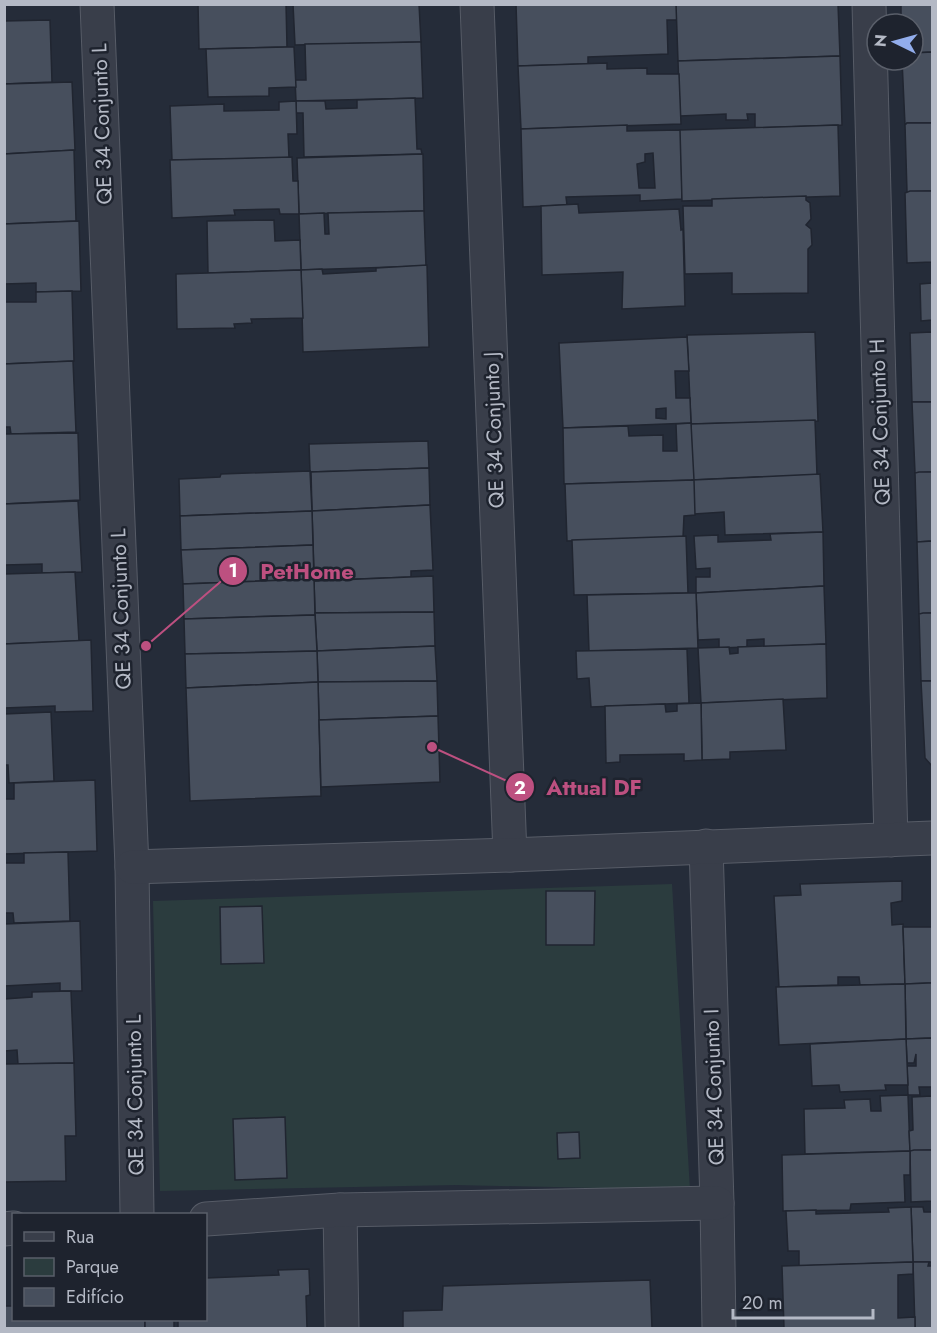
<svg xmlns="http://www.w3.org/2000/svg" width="937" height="1333" font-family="Jost,sans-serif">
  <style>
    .green { fill: #2b3c3e }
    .building { fill: #474f5d; stroke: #202530; stroke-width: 1.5; fill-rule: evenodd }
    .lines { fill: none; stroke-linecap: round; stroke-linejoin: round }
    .street-casing { stroke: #575c67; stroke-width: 35 }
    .street { stroke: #393e4a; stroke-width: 33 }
    .labels { text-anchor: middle; stroke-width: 5; stroke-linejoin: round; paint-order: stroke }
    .street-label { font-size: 21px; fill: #b4b9c5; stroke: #1e232e }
    .leader { fill: none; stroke: #bd5080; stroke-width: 2 }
    .callout-dot { fill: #bd5080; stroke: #1e232e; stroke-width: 2 }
    .mark-label { font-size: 18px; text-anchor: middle; font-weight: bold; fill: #fff }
    .callout-label { font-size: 22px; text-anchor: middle; font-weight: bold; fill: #bd5080; stroke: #1e232e; stroke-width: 5; stroke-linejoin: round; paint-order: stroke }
  </style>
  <rect width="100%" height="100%" fill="#252c39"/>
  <polygon class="green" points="672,884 690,1190 456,1185 160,1191 153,901"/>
  <g class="building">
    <polygon points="198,4 286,4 287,47 199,49"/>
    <polygon points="293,4 419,4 421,42 295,45"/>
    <polygon points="516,4 677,4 677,20 667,20 668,54 588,57 588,64 518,66"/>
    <polygon points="676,4 838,4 840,56 678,61"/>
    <polygon points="901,4 932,4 932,52 913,53 913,24 901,24"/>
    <polygon points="50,20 52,82 4,84 4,21"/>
    <polygon points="418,42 421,42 423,98 296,101 295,80 306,80 305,44"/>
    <polygon points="287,47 294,47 296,87 269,88 269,96 208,97 206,49"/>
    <polygon points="932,52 932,123 907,123 905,125 902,60 913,60 913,53"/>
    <polygon points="840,56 842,125 755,128 755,114 747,114 748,120 726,120 726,114 680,116 678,61"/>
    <polygon points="607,63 607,69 647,68 647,74 679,74 681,124 521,129 518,66"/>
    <polygon points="72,82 75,150 4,154 4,84"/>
    <polygon points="415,98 417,149 421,149 422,154 304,157 303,113 296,113 296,101 325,101 326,109 357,108 357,100"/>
    <polygon points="296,101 297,134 288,134 289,158 172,160 170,106 224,104 224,111 279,110 279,102"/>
    <polygon points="907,123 932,123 932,191 907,192 905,125"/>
    <path d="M627 125V131L681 130 682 199 640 201V195L566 197 567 205 523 207 521 129ZM653 153 655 188H639L637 164 645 162V154Z"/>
    <polygon points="838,125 840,196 682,201 680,130"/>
    <polygon points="74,150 76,221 4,224 4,154"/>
    <polygon points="423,154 424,211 299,214 297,158"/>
    <polygon points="292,157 293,181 298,181 299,214 280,214 279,209 234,210 235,215 172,218 170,160"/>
    <polygon points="910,191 932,191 932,262 907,263 905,193"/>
    <polygon points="806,196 806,200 810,203 811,219 806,225 811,229 812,245 808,249 808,293 732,294 732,273 685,274 683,206 712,206 712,199"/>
    <polygon points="578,204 579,213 679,209 681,230 683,229 685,306 622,309 623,272 542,275 541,206"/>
    <polygon points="422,211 424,211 426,266 301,270 299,214 324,213 325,234 329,234 328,213"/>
    <polygon points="274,220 275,241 300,240 301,270 208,273 207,221"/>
    <polygon points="79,221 81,291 36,292 36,283 4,284 4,224"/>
    <polygon points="427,265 429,347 303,352 301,270 322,269 323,274 376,271 376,268"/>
    <polygon points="301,270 303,318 251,319 252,323 234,324 235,328 177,329 176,274"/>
    <polygon points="932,283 932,320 921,321 920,284"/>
    <polygon points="72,291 74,361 4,364 4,302 36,302 36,292"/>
    <polygon points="815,332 818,421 691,424 687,335"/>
    <polygon points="932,332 932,402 912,402 910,333"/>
    <path d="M687 337 689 371H675L676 398H690L691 423 563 428 559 343ZM666 408V419L656 418V409Z"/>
    <polygon points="73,361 76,432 11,434 10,427 4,427 4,364"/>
    <polygon points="912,402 932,402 932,472 915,473"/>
    <polygon points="815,420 817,475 692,480 691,424"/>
    <polygon points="691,423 694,480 564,484 563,428 628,426 629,436 663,435 663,451 677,451 676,424"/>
    <polygon points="78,433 80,500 4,504 4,434"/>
    <polygon points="428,441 429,468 311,472 310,471 309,444"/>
    <polygon points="429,468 430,505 312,511 311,472"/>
    <polygon points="310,471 312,511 180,516 179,479 220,477 221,474"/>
    <polygon points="919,472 932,472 932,541 917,542 915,473"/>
    <polygon points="820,474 823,532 725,535 724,512 694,514 692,480"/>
    <polygon points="694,480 695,515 684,516 683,537 567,541 565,484"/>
    <polygon points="78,501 82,572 42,573 42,564 4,565 4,504"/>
    <polygon points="430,505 433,570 411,571 411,577 331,580 331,573 314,573 312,511"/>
    <polygon points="312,511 313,545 181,550 180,516"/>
    <polygon points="823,532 824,586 696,593 696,577 710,577 710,568 696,569 694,536 718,535 718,542 771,540 770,534"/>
    <polygon points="686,536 688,593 574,595 572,540"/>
    <polygon points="932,541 932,613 919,614 917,542"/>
    <polygon points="313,545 314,579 183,584 181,550"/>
    <polygon points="75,572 79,641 4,644 4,574"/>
    <polygon points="433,576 434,612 315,613 314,581"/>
    <polygon points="314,579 315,615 184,619 183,584"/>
    <polygon points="824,586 826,644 764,647 764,639 747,640 747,647 719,648 719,639 698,640 696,593"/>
    <polygon points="688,593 696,593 698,648 589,651 587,595"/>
    <polygon points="434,612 435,646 317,651 315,613"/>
    <polygon points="923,613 932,613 932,681 921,681 919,614"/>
    <polygon points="315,615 317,651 185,654 184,619"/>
    <polygon points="91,640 93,711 55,712 55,706 4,708 4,644"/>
    <polygon points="826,644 827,698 701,703 698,648 729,647 730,654 738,653 738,647"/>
    <polygon points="435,646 437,681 318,682 317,651"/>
    <polygon points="687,649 689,703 591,707 589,678 577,679 576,651"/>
    <polygon points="317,651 318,682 186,688 185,654"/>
    <polygon points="437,681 438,716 319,720 318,682"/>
    <polygon points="921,681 932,681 932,766 925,758"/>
    <polygon points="318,682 321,796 190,801 186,688"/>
    <polygon points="783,699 786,750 730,752 730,759 702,760 701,703"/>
    <polygon points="701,703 702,760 684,761 684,754 620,755 620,762 606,763 605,706 665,704 666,712 677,711 677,704"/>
    <polygon points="51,712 54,781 9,783 8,765 4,765 4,714"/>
    <polygon points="438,716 440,782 321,787 319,720"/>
    <polygon points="95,780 97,851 4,854 4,799 14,799 14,783"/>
    <polygon points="68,852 70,921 14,923 13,913 4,913 4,863 24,863 24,853"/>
    <polygon points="902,881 902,901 891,903 892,925 903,924 905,984 860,985 859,977 838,977 838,985 779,987 774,896 801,895 800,884"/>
    <polygon points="546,891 595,891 594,945 546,945"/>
    <polygon points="262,906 264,963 221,964 220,907"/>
    <polygon points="80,921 82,991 60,991 60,983 4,986 4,924"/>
    <polygon points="903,927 932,927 932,983 905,984"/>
    <polygon points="928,983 932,983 932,1038 906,1039 905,984"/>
    <polygon points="905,984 906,1039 779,1045 776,987"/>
    <polygon points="71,991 74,1063 18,1064 17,1050 4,1051 4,999 32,997 32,992"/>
    <polygon points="932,1038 932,1087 919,1087 920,1095 908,1095 907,1066 916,1066 916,1054 914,1063 907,1063 906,1039"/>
    <polygon points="906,1039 908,1085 885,1085 886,1090 840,1092 839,1085 812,1086 810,1044"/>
    <polygon points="74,1063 76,1136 65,1136 66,1181 4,1182 4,1064"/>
    <polygon points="908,1095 910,1151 805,1154 804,1109 845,1108 844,1100 870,1099 871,1111 881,1111 880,1096"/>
    <polygon points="932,1096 932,1150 910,1151 909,1131 913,1130 912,1097"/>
    <polygon points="285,1117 287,1178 235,1180 233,1119"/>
    <polygon points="579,1132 580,1158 558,1159 557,1133"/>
    <polygon points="914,1150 932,1150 932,1201 911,1202 910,1151"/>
    <polygon points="910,1151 910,1175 904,1175 905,1202 851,1204 850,1210 783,1211 782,1155"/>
    <polygon points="911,1207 923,1207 924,1212 932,1212 932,1262 913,1262"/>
    <polygon points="911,1207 913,1262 799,1266 799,1251 788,1251 786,1211 816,1210 816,1214 889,1212 888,1208"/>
    <polygon points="913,1262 929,1262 928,1266 932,1266 932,1328 915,1328"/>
    <polygon points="913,1262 913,1274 898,1275 898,1318 915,1317 915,1328 784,1328 782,1266"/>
    <polygon points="309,1269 310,1295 306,1296 307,1328 178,1328 178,1320 206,1320 206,1278 279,1275 278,1270"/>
    <polygon points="650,1280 652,1328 403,1328 403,1311 442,1310 443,1286"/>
    <polygon points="4,1306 14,1306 14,1320 145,1320 145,1328 4,1328"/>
    <rect x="145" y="1320" width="29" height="8"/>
  </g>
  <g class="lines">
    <g class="street-casing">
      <g id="street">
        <polyline points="97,4 132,867 137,1214"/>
        <polyline points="477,4 510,855"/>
        <polyline points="869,4 891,840"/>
        <polyline points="706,846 717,1203 719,1328"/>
        <polyline points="132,867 510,855 932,838"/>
        <polyline points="340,1210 342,1328"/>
        <polyline points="206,1219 340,1210 717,1203"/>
        <polyline points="4,1229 14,1228"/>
      </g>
    </g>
    <use href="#street" class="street"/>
  </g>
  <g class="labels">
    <g class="street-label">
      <text transform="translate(102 124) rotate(-92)" y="7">QE 34 Conjunto L</text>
      <text transform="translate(880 422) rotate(-92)" y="7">QE 34 Conjunto H</text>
      <text transform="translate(494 430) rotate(-92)" y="7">QE 34 Conjunto J</text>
      <text transform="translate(121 609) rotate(-92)" y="7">QE 34 Conjunto L</text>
      <text transform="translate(714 1087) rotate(-92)" y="7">QE 34 Conjunto I</text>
      <text transform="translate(135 1095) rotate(-91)" y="7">QE 34 Conjunto L</text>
    </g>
  </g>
  <path class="leader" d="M146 646L233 571M432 747L520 787"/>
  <g class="callout-dot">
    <circle cx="146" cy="646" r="6"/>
    <circle cx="432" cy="747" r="6"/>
    <circle cx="233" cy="571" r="15"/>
    <circle cx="520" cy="787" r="15"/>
  </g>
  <g class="mark-label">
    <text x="233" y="577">1</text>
    <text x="520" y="794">2</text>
  </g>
  <g class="callout-label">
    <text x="307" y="579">PetHome</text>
    <text x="594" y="795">Attual DF</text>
  </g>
  <rect width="937" height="1333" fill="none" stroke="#b4b9c5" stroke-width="12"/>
  <rect x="12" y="1213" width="195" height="108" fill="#1e232e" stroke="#5a5f6a" stroke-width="1.5"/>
  <rect x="24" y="1232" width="30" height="9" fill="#393e4a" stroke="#5a5f6a" stroke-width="1.5"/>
  <text x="66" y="1243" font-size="18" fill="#b4b9c5">Rua</text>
  <rect x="24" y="1258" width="30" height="18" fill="#2b3c3e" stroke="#5a5f6a" stroke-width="1.5"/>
  <text x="66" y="1273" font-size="18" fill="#b4b9c5">Parque</text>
  <rect x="24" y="1288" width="30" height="18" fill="#474f5d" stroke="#5a5f6a" stroke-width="1.5"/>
  <text x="66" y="1303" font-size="18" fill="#b4b9c5">Edifício</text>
  <g transform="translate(895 42) rotate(275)"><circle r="28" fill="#1e232e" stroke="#5a5f6a" stroke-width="1.5"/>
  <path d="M0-4.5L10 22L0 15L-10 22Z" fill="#92adec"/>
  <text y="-9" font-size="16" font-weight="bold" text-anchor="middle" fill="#b4b9c5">N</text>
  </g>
  <path d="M733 1309v9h140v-9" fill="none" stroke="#b4b9c5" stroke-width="3"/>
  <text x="742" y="1309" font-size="18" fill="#b4b9c5" stroke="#1e232e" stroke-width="4.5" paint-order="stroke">20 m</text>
</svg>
